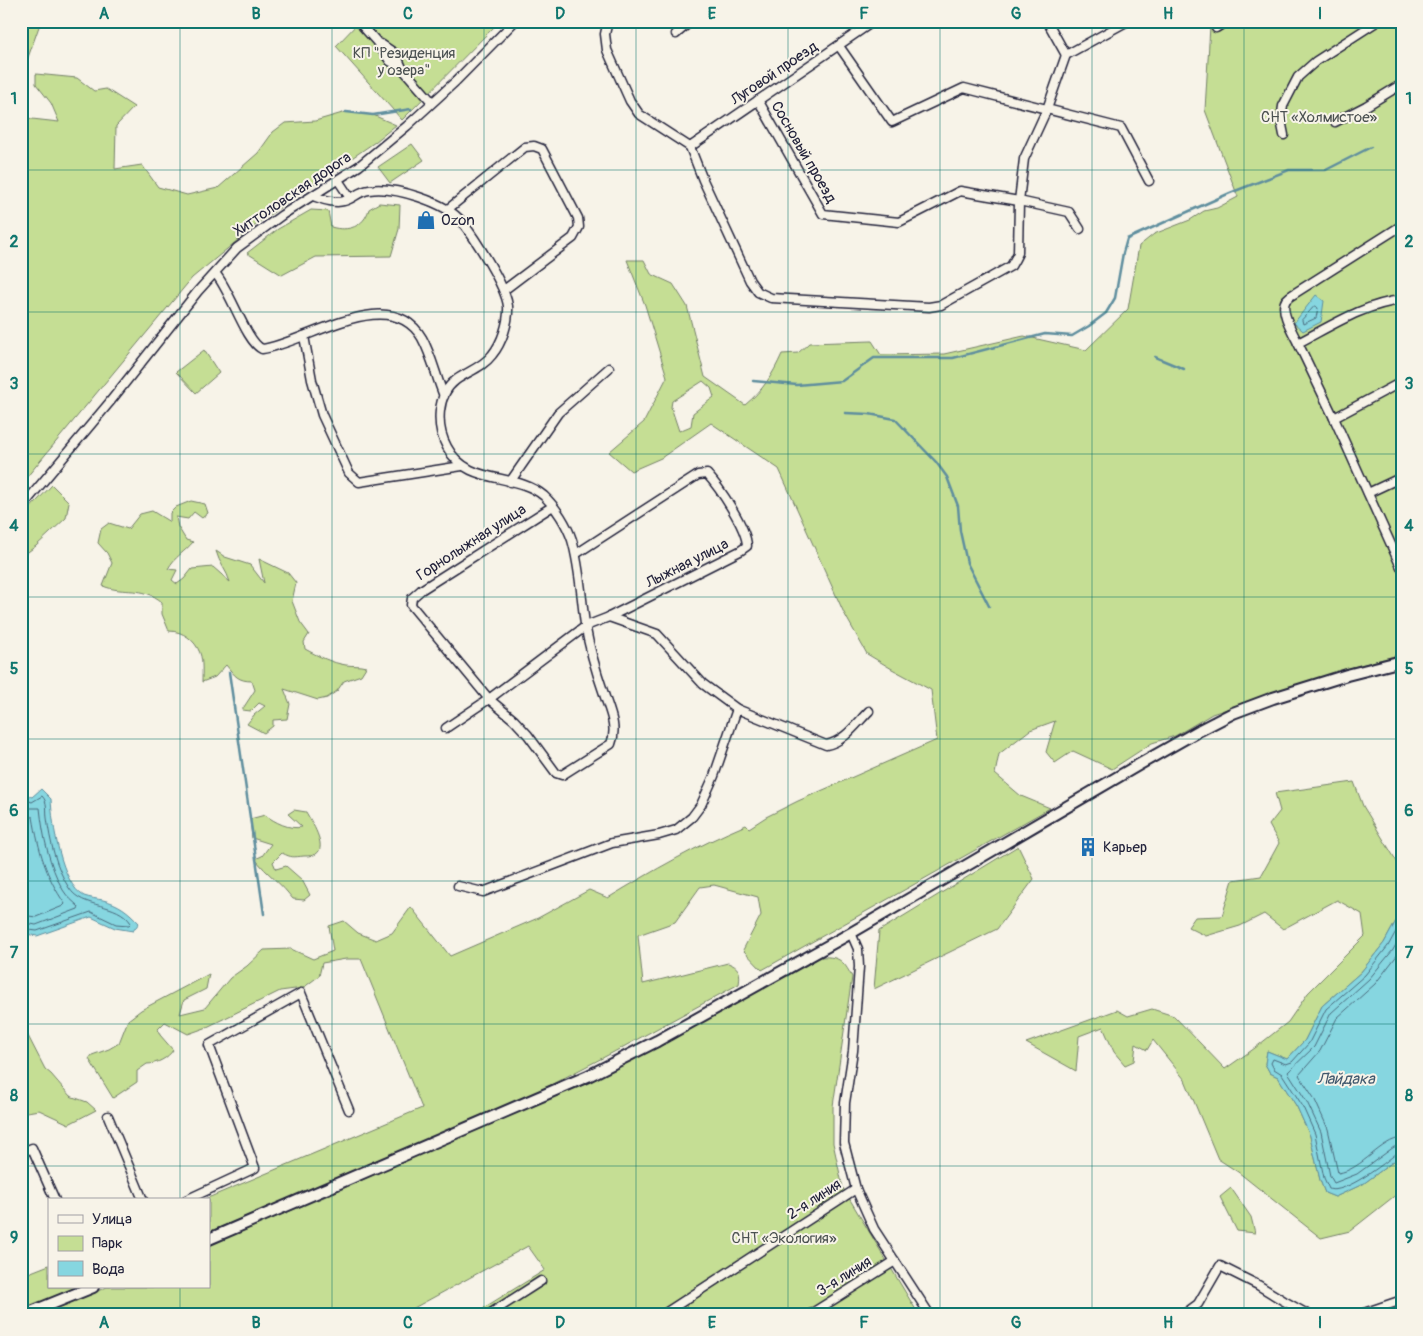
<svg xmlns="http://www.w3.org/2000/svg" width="1423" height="1336" font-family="Pangolin,sans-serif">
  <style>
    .green { fill: #c5de94; stroke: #748068; fill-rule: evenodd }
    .water { fill: #86d6e0; stroke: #5e8e9e }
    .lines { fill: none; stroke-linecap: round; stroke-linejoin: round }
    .shore { stroke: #4a6a7d; stroke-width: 1 }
    .stream { stroke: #5e8e9e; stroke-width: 2.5 }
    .minor-casing { stroke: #22223b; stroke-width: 11 }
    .major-casing { stroke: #22223b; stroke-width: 14 }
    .minor { stroke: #f7f3e8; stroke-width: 8 }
    .major { stroke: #f7f3e8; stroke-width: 10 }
    .grid { fill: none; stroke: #0f766e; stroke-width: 1; stroke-opacity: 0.55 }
    .labels { text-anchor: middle; stroke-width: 4; stroke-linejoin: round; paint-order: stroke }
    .park-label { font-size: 15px; fill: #4b5151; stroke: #f7f3e8 }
    .street-label { font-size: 15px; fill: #22223b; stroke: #f7f3e8 }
    .poi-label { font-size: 15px; fill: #22223b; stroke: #f7f3e8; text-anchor: start }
    .water-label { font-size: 16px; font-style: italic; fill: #40586d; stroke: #f7f3e8 }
    .neatline { fill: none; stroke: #0f766e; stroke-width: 2 }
    .grid-label { font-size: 16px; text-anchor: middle; font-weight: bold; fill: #0f766e }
  </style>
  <rect width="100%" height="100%" fill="#f7f3e8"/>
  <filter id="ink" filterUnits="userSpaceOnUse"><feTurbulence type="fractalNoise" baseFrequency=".02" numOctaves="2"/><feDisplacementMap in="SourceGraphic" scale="10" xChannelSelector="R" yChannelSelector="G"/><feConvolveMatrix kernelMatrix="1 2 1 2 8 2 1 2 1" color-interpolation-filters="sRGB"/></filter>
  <g filter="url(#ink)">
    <g class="green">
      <polygon points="21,21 41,21 21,77"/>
      <polygon points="360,21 500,21 402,120 336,46"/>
      <path d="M1208 21H1402V654L1346 669 1212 714 1175 736 1152 743 1112 769 1073 751 1055 763 1046 752 1055 721 1030 730 999 754 995 774 1021 796 1050 808 762 970 743 950 761 915 758 897 714 885 700 887 675 922 638 935 643 984 728 963C739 967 741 972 739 984L612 1053 510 1106 209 1232V1200H203L422 1108 361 959H346L322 963 319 976 303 988 280 991 205 1028 188 1034 165 1022 158 1029 160 1035 173 1050C168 1058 157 1064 147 1064L137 1071V1082L113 1098 89 1059 92 1055 109 1049 119 1043 128 1020 141 1010 209 974 206 989 184 1000 180 1014 205 1008 230 978 247 966 264 950 291 949 313 959 333 951 329 926 344 921 358 933 376 940 392 933 411 907 450 956 538 918 589 890 608 898C654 870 696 846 746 825L749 828 766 817 798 801 937 740 931 690 892 669 867 654 844 613 779 469 711 423 661 458 631 471 609 452 644 422 667 377 645 305 627 260H644L651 274 673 284 687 306 705 377 745 405C763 390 772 376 782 354L798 353 809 343 872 341 881 355 944 354 1024 336 1086 350 1128 309 1139 246 1154 234 1190 220 1204 211 1217 208 1238 197 1205 110 1210 26ZM703 381 711 388 714 397 693 413 691 426 679 431 671 407 672 401Z"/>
      <polygon points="36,74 77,78 94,91 106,89 134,107 116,126 115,169 142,165 158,187 187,195 218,188 258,153 273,132 285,123 315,121 346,112 373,115 396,125 375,142 262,220 192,278 21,484 21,116 32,119 59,122 51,103 36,84"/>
      <polygon points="412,144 424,160 390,183 378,167"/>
      <path d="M379 203 400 205 399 229 391 256 316 257 282 275 247 253 278 229 311 210 328 211 331 227C348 232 364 227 369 209Z"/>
      <polygon points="204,350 219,373 196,393 176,372"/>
      <polygon points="52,485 69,502 66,518 36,546 21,557 21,518"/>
      <path d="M191 501 205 504 208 513 202 518 194 512 188 519 176 517 178 527 186 540 193 542C185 552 174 557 168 569L177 570 172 580 177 584 184 579 192 569 213 567 230 582C227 571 219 563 216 551L225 557 250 565 264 583 259 559 288 573 296 583 292 601 300 622 309 634 304 642 305 649C318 656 332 663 346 665 353 666 359 665 366 667L361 675 344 681 337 691 327 698 318 700 284 689 290 704 287 719 273 720V726L264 733 247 724 254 715 265 706 259 703 251 711 242 710 255 690 252 681C238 681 235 676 226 665L215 677 202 682C202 673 203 661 200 653 195 640 183 631 169 631L162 614V602C142 585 125 595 103 586L112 563 107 553 98 543 101 529 109 523 128 529 140 514 152 511 170 522V513L176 507Z"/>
      <polygon points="1354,782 1363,806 1402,870 1402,920 1396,921 1384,943 1361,972 1322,1006 1305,1040 1287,1059 1267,1051 1265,1064 1270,1073 1278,1077 1297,1107 1310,1136 1320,1180 1325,1193 1335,1197 1363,1184 1402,1155 1402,1190 1350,1231 1321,1238 1238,1172 1218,1159 1185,1080 1153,1040 1147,1050 1136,1044 1134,1061 1125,1065 1114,1052 1103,1027 1079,1036 1076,1071 1026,1043 1117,1010 1128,1016 1152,1009 1174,1016 1225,1069 1255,1048 1288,1022 1308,993 1365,936 1362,914 1337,900 1283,929 1264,914 1240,926 1206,936 1188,927 1195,917 1222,916 1233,880 1261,876 1279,843 1269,825 1280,811 1275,793"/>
      <path d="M294 810 306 812C311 821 328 847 316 854 313 856 308 856 304 856 293 857 292 858 282 853L273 862 276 869 286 866 302 880 310 895 304 900 293 899C282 884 267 874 255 859L262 856 271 844 252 838 250 819 265 815C275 822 289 830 302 827L288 814Z"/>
      <polygon points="1018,846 1034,879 997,929 874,989 879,931"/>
      <path d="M818 957C838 956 843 959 852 977L833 1106V1143L843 1188 919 1315H472L545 1270 528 1246 401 1315H41L107 1287H209V1245L324 1197 659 1047Z"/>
      <polygon points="21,1017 26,1032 45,1069 51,1074 70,1096 87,1102 96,1110 69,1124 39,1110 21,1113 21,1082 25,1082 27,1074 21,1060"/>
      <polygon points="1231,1188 1251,1217 1255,1233 1237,1231 1220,1197"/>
      <polygon points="49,1265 49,1287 77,1287 21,1311 21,1276"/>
    </g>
    <g class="water">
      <polygon points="1316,295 1324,301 1321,322 1303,331 1294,323"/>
      <path d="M41 789 51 799C52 822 61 884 84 896 90 898 97 899 103 900 119 904 128 911 139 923L133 931 115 928 91 917 37 936 21 933V792L32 797Z"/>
      <polygon points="1402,920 1402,1155 1363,1184 1335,1197 1325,1193 1320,1180 1310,1136 1297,1107 1278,1077 1270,1073 1265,1064 1267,1051 1287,1059 1305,1040 1322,1006 1361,972 1384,943 1396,921"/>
    </g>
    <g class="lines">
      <g class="shore">
        <polygon points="1315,306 1318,308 1316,318 1303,324 1302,320"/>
        <path d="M21 798 32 802 42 796C48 802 46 810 47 818 50 841 56 868 69 888 83 910 117 901 131 923L129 925 116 924 91 912 37 931 21 929"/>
        <path d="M21 805 30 808H40C43 836 49 865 63 890 67 897 74 902 79 907L78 909 36 925 21 922"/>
        <path d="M21 813 33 817C39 851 45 875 65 904L63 906 36 917 21 915"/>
        <path d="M1402 925 1399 926 1388 946 1365 975 1326 1009 1309 1043 1292 1062 1286 1064 1273 1059 1271 1063 1274 1069 1282 1074 1302 1105 1315 1134 1324 1178 1329 1189C1344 1195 1385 1163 1397 1153L1402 1152"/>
        <polyline points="1402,934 1393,950 1369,979 1331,1013 1314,1047 1288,1072 1307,1102 1321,1132 1330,1176 1334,1183 1357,1174 1394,1147 1402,1146"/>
        <path d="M1402 949 1375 984 1337 1018 1320 1051 1299 1075 1314 1098 1328 1129 1338 1173C1362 1170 1381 1139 1402 1138"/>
      </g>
      <g class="stream">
        <polyline points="346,112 373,115 411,109"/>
        <polyline points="1155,357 1184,369"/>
        <polyline points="753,381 797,385 842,381 874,358 953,358 1045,334 1072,336 1089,326 1106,313 1115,298 1123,253 1127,239 1230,193 1289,170 1326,170 1371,147"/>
        <polyline points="845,413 869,414 895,419 936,462 947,477 958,506 960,531 967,563 989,606"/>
        <polyline points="229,672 264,914"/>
      </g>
      <g class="minor-casing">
        <g id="minor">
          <polyline points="358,21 376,41 390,61 402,68 432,102"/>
          <polyline points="608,21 605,34 607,50 630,101 639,114 690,147 703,180 750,281 758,292 771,298 929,307 941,305 1011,266 1015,259 1018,253 1019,201 1024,159 1047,109 1066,55 1128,21"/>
          <polyline points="1047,21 1066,55"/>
          <polyline points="1212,21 1216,28 1227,21"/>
          <polyline points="676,34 691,21"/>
          <polyline points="381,44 396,54 402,68"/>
          <polyline points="839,46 892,122 964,88 1121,128 1149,181"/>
          <polyline points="758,100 823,214 899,222 960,191 1019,201 1069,212 1080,229"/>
          <polyline points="1335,122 1366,106 1402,84"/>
          <polyline points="1284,135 1281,120 1283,106 1298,77 1316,61 1378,21"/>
          <polyline points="690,147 874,21"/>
          <polyline points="338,180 350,198"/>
          <path d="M313 196C322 199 334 204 344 201 353 199 359 191 369 190 394 186 446 202 462 222 475 238 506 287 508 306 509 322 502 343 492 355 483 367 467 372 456 380 436 395 436 427 447 447 468 487 515 471 544 496 556 507 567 525 572 540 580 567 581 596 585 624 589 647 596 671 604 694 609 710 618 727 611 744L562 775 556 773 528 735 514 720 489 699 411 605 412 598 421 590 553 506"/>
          <polyline points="448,209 525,147 534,146 542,149 578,218 579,227 573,238 504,290"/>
          <path d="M215 273C230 289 246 342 262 349 307 343 389 282 422 338 432 356 436 377 444 396"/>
          <path d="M1402 300C1364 304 1331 326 1298 343L1334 418 1402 569"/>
          <polyline points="304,336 312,380 322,415 349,473 359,482 462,466"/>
          <path d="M1298 343C1293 333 1279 310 1286 300 1288 298 1290 296 1292 295L1401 226"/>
          <polyline points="1334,418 1394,386 1402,383"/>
          <polyline points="510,482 558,413 609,368"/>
          <polyline points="1368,493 1402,477"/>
          <polyline points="21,508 109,403 198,291 237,248 282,215 359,166 407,126 456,81 515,21"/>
          <path d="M609 617 657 634 703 684 737 709 826 745C844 742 856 724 869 711"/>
          <path d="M446 728 489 699 586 626 609 617 740 551 747 546C747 528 719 487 707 474L698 475 576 554"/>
          <polyline points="458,886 483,892 612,843 659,835 676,830 692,817 701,805 714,776 737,709"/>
          <polyline points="851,933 858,949 859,967 853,1051 845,1103 844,1143 856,1189 874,1229 930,1315"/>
          <polyline points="108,1116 143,1200"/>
          <polyline points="21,1153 32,1148 55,1200"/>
          <polyline points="186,1200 255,1168 209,1045 301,993 349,1110"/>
          <polyline points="488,1315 541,1281"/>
          <polyline points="662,1315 856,1189"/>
          <polyline points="809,1315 895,1261"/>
          <polyline points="1183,1315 1198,1304 1220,1266 1258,1285 1284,1301 1309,1315"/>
          <polyline points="1358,1315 1402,1300"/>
        </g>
      </g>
      <g class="major-casing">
        <g id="major">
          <polyline points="209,1239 588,1076 657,1041 851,933 1140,764 1200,730 1233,713 1273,698 1347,675 1402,661"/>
          <polyline points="24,1315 93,1287"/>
        </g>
      </g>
      <use href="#minor" class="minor"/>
      <use href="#major" class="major"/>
    </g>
  </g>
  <path class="grid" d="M180 21V1200M332 21V1315M484 21V1315M636 21V1315M788 21V1315M940 21V1315M1092 21V1315M1244 21V1315M21 170H1402M21 312H1402M21 454H1402M21 597H1402M21 739H1402M21 881H1402M21 1024H1402M21 1166H1402M180 1287V1315"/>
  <defs>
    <g id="shop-bare" transform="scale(1.5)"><path d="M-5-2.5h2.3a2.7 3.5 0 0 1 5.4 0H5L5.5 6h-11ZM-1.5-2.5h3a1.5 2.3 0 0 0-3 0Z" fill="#1f6fb2" stroke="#f7f3e8" stroke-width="2.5" paint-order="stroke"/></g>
    <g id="building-bare" transform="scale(1.5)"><path d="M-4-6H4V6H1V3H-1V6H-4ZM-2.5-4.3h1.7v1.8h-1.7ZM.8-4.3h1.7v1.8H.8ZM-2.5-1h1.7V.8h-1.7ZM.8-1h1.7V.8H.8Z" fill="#1f6fb2" stroke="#f7f3e8" stroke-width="2.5" paint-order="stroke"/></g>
  </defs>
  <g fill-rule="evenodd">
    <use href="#shop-bare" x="426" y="220"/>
    <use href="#building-bare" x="1088" y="847"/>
  </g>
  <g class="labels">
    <g class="park-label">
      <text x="404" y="58">КП "Резиденция<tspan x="404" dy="17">у озера"</tspan></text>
      <text x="1319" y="122">СНТ «Холмистое»</text>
      <text x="784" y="1243">СНТ «Экология»</text>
    </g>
    <g class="street-label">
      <text transform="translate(774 73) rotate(-34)" y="5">Луговой проезд</text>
      <text transform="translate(804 152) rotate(60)" y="5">Сосновый проезд</text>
      <text transform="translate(292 194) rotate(-34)" y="5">Хиттоловская дорога</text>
      <text transform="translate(471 542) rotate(-33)" y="5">Горнолыжная улица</text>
      <text transform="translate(687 563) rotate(-27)" y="5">Лыжная улица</text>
      <text transform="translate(814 1199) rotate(-33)" y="5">2-я линия</text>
      <text transform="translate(844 1276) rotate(-32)" y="5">3-я линия</text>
    </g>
    <g class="poi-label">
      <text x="441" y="225">Ozon</text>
      <text x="1103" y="852">Карьер</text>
    </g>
    <g class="water-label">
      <text x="1346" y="1084">Лайдака</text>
    </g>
  </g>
  <rect width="1423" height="1336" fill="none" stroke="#f7f3e8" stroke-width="55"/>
  <rect x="48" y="1198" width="162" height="90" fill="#f7f3e8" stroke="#a29fa3"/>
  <rect x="58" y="1215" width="25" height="8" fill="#f7f3e8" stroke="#a29fa3"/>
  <text x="92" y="1224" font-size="15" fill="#22223b">Улица</text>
  <rect x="58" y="1236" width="25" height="15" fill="#c5de94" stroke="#a29fa3"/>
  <text x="92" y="1248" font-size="15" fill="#22223b">Парк</text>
  <rect x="58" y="1261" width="25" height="15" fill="#86d6e0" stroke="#a29fa3"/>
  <text x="92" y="1274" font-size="15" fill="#22223b">Вода</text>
  <rect x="28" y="28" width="1368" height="1280" class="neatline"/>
  <g class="grid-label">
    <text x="104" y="19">A</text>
    <text x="256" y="19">B</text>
    <text x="408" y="19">C</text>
    <text x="560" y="19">D</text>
    <text x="712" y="19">E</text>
    <text x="864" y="19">F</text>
    <text x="1016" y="19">G</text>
    <text x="1168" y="19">H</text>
    <text x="1320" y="19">I</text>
    <text x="14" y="104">1</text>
    <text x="1409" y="104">1</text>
    <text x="14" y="247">2</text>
    <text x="1409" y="247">2</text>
    <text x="14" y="389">3</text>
    <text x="1409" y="389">3</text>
    <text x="14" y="531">4</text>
    <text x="1409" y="531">4</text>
    <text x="14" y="674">5</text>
    <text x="1409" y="674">5</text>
    <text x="14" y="816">6</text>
    <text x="1409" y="816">6</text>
    <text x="14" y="958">7</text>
    <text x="1409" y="958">7</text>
    <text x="14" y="1101">8</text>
    <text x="1409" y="1101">8</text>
    <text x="14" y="1243">9</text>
    <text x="1409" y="1243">9</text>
    <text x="104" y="1328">A</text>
    <text x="256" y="1328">B</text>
    <text x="408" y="1328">C</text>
    <text x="560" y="1328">D</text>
    <text x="712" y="1328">E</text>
    <text x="864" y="1328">F</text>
    <text x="1016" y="1328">G</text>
    <text x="1168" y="1328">H</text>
    <text x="1320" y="1328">I</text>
  </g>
</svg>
